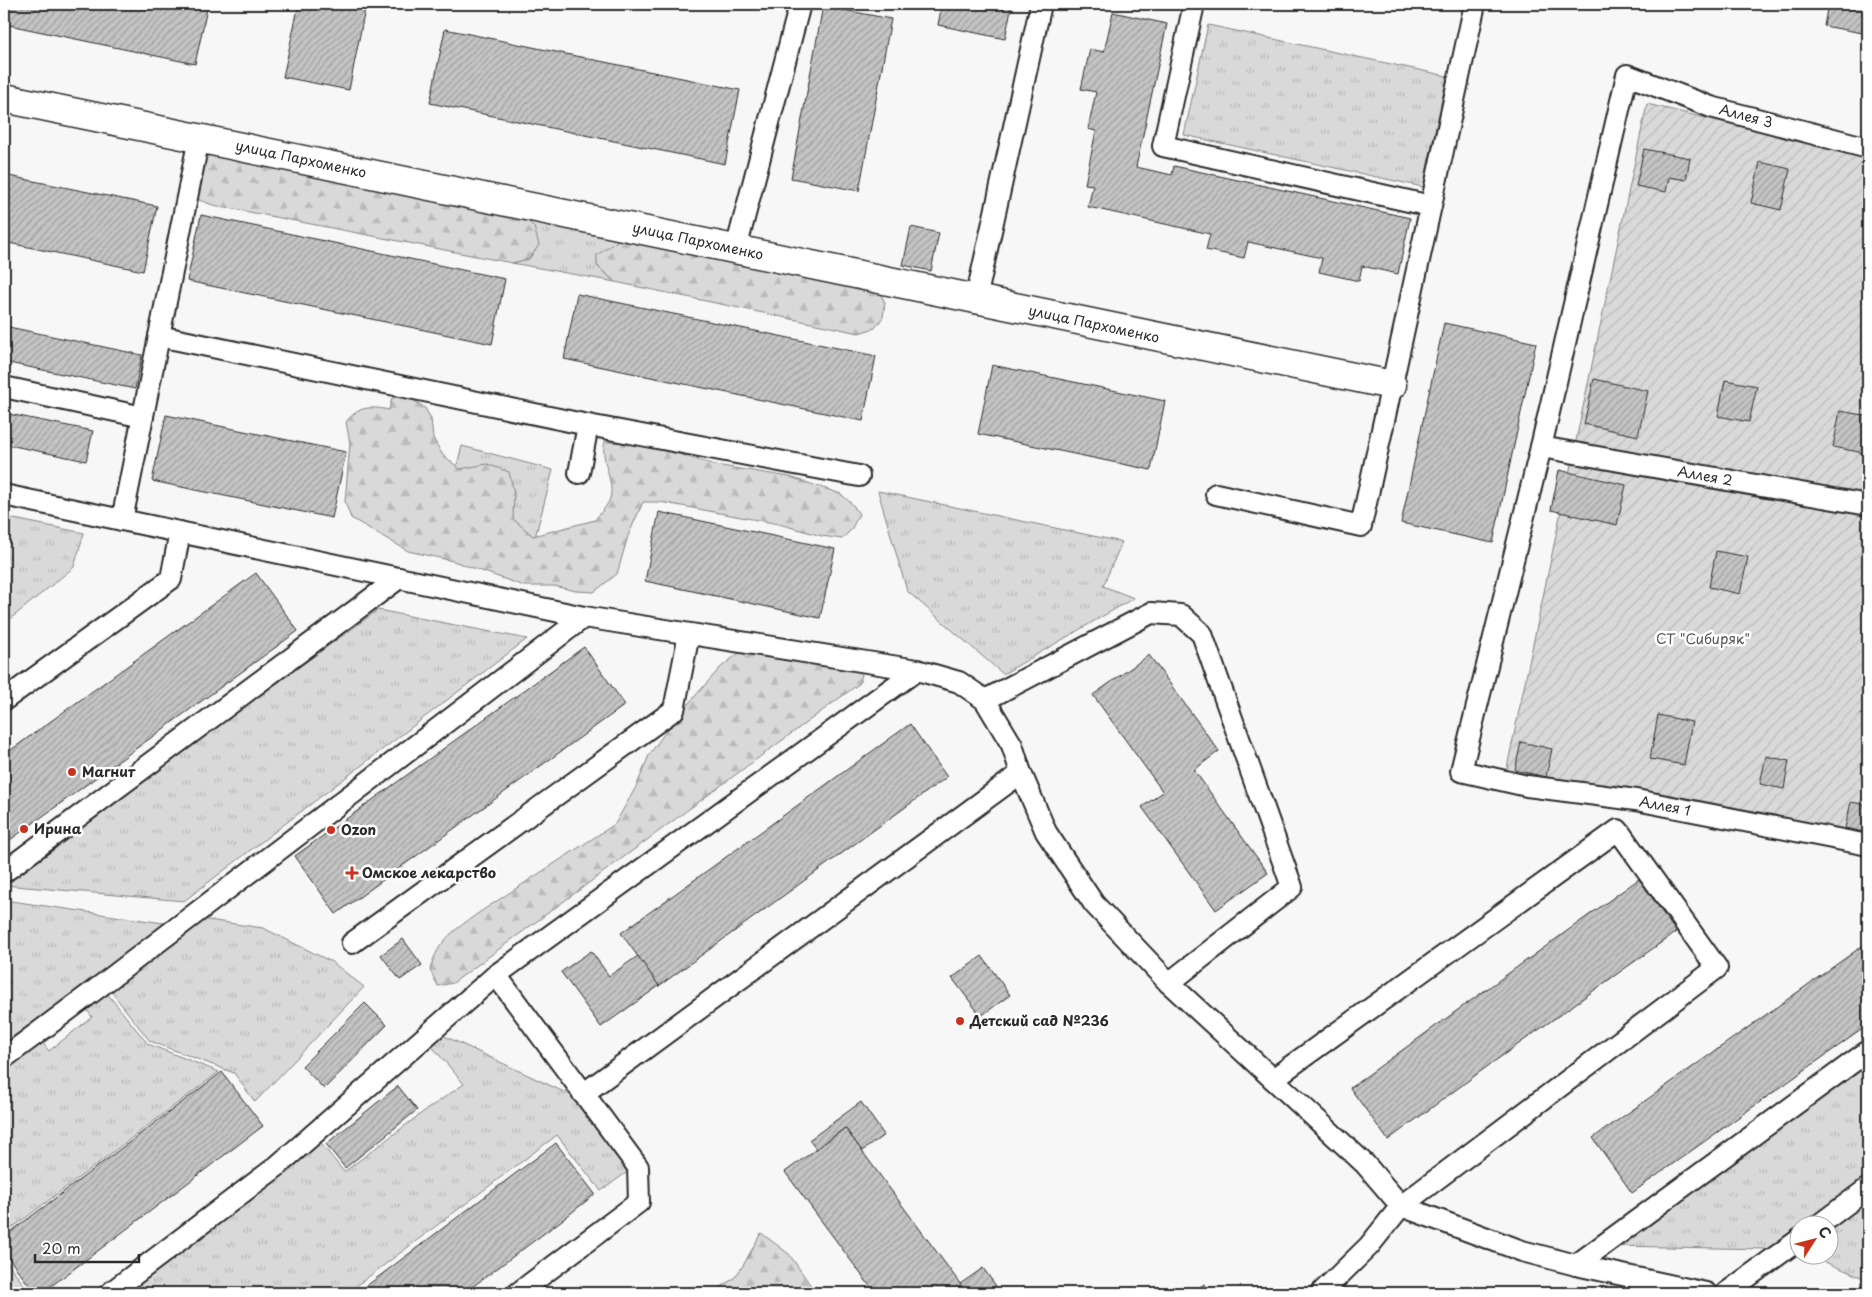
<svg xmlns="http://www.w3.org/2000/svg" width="1872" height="1297" font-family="'Playpen Sans',sans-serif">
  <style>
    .grass { fill: url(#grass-tufts); stroke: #828282 }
    .forest { fill: url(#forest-firs); stroke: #828282 }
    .garden { fill: url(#garden-furrows); stroke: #828282 }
    .building { fill: url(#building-hatch); stroke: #2b2b2b }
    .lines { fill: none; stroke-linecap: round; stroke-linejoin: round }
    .service-casing { stroke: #2b2b2b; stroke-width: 24 }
    .minor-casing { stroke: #2b2b2b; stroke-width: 31 }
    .tertiary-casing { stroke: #2b2b2b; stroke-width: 31 }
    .service { stroke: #fff; stroke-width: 20 }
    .minor { stroke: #fff; stroke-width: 28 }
    .tertiary { stroke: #fff; stroke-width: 28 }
    .poi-dot { fill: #c8321e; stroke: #fff; stroke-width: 2 }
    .labels { text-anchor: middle; stroke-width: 5; stroke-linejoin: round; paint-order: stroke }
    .street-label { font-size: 14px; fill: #2b2b2b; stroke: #fff }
    .park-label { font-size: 14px; fill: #565656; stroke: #fff }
    .poi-label { font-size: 14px; font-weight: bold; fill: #2b2b2b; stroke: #fff; text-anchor: start }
  </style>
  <defs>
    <pattern id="grass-tufts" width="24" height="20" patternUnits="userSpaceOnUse" patternTransform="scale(1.25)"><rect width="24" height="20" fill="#d9d9d9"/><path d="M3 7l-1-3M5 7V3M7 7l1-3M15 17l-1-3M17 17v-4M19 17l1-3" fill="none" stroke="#bababa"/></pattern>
    <pattern id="forest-firs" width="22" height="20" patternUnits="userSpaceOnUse" patternTransform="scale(1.25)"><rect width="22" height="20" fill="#d9d9d9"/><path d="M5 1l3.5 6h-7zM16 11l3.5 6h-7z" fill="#bababa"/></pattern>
    <pattern id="garden-furrows" width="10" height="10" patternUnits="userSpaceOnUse" patternTransform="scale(1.25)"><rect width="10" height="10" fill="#d9d9d9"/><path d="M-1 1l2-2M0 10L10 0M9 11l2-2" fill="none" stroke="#bababa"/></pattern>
    <pattern id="building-hatch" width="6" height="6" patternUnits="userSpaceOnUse" patternTransform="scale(1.25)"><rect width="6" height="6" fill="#c4c4c4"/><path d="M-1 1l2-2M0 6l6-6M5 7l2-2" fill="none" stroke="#9f9f9f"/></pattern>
  </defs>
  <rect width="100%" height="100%" fill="#f7f7f7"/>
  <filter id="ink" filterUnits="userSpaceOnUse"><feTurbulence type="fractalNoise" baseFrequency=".02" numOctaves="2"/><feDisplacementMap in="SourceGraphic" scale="10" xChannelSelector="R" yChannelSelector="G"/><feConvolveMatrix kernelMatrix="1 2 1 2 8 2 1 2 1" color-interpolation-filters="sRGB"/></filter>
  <g filter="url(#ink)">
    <g class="grass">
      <polygon points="1208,25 1447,76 1423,187 1184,135"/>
      <polygon points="522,215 620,239 597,266 615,282 512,263 529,259"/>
      <polygon points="462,446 553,470 529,560 438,536"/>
      <polygon points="878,491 1122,542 1103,586 1134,598 1003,674 907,591"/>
      <polygon points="4,517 84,533 74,567 4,624"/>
      <polygon points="378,610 527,639 184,901 4,885 4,880"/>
      <polygon points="4,900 170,924 4,1043"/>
      <polygon points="194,918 263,928 332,962 364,987 255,1102 234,1073 150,1041 106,985"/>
      <polygon points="102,987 148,1044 219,1072 4,1234 4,1109 10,1104 4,1096 4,1061 37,1035 49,1051 92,1017 82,1002"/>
      <polygon points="438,1033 579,1099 630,1170 601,1191 557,1135 347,1293 114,1293 316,1137 344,1172 423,1112 464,1084 429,1043"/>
      <polygon points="1868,1064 1868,1176 1767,1249 1614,1246"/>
      <polygon points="1868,1195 1868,1280 1808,1255 1830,1254 1830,1224"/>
      <polygon points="4,1258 30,1293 4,1293"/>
    </g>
    <g class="forest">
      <polygon points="214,152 522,215 534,227 539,245 529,259 512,263 213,205 199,200 195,193 204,156"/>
      <polygon points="620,239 874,287 881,294 885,303 883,317 875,328 859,333 615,282 597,266 597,255"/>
      <path d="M406 395 425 408 431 419 433 438 442 454 460 469 487 464 509 472 514 493 513 519 533 536 595 520C599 514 606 508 609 501 617 483 599 461 605 442H631L672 452 715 465 790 477 841 494 853 505 859 514 851 530 842 539 822 536 779 524 660 502H643L628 536 617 574 594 592 576 591 554 586H524L453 561 408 551 351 518 345 502 350 443 346 422C359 406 369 406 389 410L392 398Z"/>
      <path d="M745 648 831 663 862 673 860 683 453 983 438 986 430 970C438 939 455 930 480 912L615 824 637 785 649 755 674 720 720 668Z"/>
      <polygon points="761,1233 789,1254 816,1293 713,1293 735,1277 744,1264"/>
    </g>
    <polygon class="garden" points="1647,104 1868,157 1868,836 1505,777"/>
    <g class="building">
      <polygon points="4,4 208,4 195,64 4,24"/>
      <polygon points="299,4 366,4 349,90 283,77"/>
      <polygon points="942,4 1012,4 1005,39 938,25"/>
      <polygon points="1828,4 1868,4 1868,34 1824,26"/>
      <polygon points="823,6 891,19 859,191 791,178"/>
      <polygon points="1113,12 1167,24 1136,167 1172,175 1174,166 1410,218 1398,274 1362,266 1359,281 1319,272 1322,258 1248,242 1244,258 1206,250 1210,234 1088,207 1093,185 1085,184 1096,131 1088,129 1096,92 1081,89 1090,49 1104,52"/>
      <polygon points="445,29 740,90 725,164 430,103"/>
      <polygon points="1644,149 1690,158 1686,180 1669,177 1666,192 1636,186"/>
      <polygon points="1760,162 1790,169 1781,210 1751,203"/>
      <polygon points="4,175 157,206 143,271 4,242"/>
      <polygon points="201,215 505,279 492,344 187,281"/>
      <polygon points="911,227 939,233 931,271 903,265"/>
      <polygon points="577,294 876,356 863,421 564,359"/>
      <polygon points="1444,323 1536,343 1493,543 1401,523"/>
      <polygon points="4,326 142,355 135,389 4,362"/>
      <polygon points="992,365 1165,401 1151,470 978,434"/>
      <polygon points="1594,379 1648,391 1638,436 1584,424"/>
      <polygon points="1725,380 1757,386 1749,422 1718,416"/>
      <polygon points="1840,411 1868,416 1868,432 1864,453 1833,447"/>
      <polygon points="4,413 93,431 86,461 4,444"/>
      <polygon points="166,415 346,452 332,518 152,481"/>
      <polygon points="1559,470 1626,485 1617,525 1551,510"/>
      <polygon points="659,512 835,549 820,618 645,581"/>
      <polygon points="1716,551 1748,557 1740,594 1709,587"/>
      <polygon points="256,573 298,631 10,840 4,832 4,755"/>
      <polygon points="584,647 625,705 336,914 295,856"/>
      <polygon points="1149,655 1219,751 1194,770 1268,873 1216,910 1142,807 1163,792 1093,695"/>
      <polygon points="1658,715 1692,722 1684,765 1650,759"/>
      <polygon points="910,724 947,777 659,986 621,933"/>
      <polygon points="1521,742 1552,749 1546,777 1515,770"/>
      <polygon points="1766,756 1789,761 1784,789 1760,784"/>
      <polygon points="1851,802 1868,805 1868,833 1845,828"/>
      <polygon points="1639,879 1676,932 1492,1063 1388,1140 1350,1088"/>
      <polygon points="403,939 422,965 400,980 381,955"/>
      <polygon points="1868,942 1868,1025 1632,1193 1593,1138"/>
      <polygon points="591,951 609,976 638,956 659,986 601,1027 561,972"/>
      <polygon points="982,956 1010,995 981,1016 952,978"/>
      <polygon points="365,1003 387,1025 324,1089 302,1066"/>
      <polygon points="222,1072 263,1126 42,1293 35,1293 4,1252 4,1237"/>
      <polygon points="398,1086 417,1110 345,1168 326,1144"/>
      <polygon points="861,1102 884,1135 862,1151 845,1128 816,1149 809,1140"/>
      <polygon points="845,1128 862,1151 967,1293 875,1293 785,1172"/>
      <polygon points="556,1143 595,1194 566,1217 464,1293 357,1293"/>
      <polygon points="983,1268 1001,1293 967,1293 960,1284"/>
      <polygon points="1204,1284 1211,1293 1192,1293"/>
    </g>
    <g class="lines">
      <g class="service-casing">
        <g id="service">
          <polyline points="1194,4 1163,146 1431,206"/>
          <polyline points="199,138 122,520 584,617 917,670 959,682 985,700 1012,745 1021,773 1046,832 1094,904 1169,983 1365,1164 1401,1206 1522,1251 1576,1265 1706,1293"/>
          <polyline points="1868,148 1711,107 1627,75 1541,447 1461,771 1527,786 1636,800 1868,845"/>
          <polyline points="736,249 800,4"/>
          <polyline points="976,299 1041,4"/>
          <polyline points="159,336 588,425 859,476"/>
          <polyline points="4,387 143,417"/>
          <polyline points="1541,447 1868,505"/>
          <polyline points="579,473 588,425"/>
          <polyline points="1216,494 1361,526 1475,4"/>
          <polyline points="4,495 122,520"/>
          <polyline points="4,700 171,579 180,532"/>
          <polyline points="985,700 1151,613 1181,615 1202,634 1292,887 1169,983"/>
          <polyline points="4,872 399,578"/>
          <polyline points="352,943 674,710 689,634"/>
          <polyline points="4,1058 103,984 584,617"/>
          <polyline points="1273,1079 1618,830 1717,968 1401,1206 1369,1246 1321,1293"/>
          <polyline points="583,1094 1021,773"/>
          <polyline points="1820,1224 1868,1188"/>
          <polyline points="1576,1265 1868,1051"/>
          <polyline points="110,1293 276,1167 496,975"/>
          <polyline points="518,1293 639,1202 638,1167 496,975 917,670"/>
          <polyline points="1726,1293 1800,1239"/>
        </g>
      </g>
      <g class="minor-casing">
        <polyline id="minor" points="976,299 1392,385"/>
      </g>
      <g class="tertiary-casing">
        <polyline id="tertiary" points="4,98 976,299"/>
      </g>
      <use href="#service" class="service"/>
      <use href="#minor" class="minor"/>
      <use href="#tertiary" class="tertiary"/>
    </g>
  </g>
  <g class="poi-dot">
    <circle cx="72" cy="772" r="5"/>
    <circle cx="24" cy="829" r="5"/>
    <circle cx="331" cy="830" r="5"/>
    <path d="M349.5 865.5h5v5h5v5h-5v5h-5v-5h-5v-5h5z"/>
    <circle cx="960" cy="1021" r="5"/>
  </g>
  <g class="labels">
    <g class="street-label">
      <text transform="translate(1746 116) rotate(15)" y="5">Аллея 3</text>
      <text transform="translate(301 159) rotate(12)" y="5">улица Пархоменко</text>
      <text transform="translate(698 241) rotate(12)" y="5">улица Пархоменко</text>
      <text transform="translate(1094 324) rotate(12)" y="5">улица Пархоменко</text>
      <text transform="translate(1705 476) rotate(10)" y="5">Аллея 2</text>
      <text transform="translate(1665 806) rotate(11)" y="5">Аллея 1</text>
    </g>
    <g class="park-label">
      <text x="1703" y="644">СТ "Сибиряк"</text>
    </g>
    <g class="poi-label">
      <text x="82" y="777">Магнит</text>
      <text x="34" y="834">Ирина</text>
      <text x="341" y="835">Ozon</text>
      <text x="362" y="878">Омское лекарство</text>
      <text x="970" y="1026">Детский сад №236</text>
    </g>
  </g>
  <rect width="1872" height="1297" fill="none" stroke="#fff" stroke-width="20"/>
  <rect x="10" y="10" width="1852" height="1277" fill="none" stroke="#2b2b2b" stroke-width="2" filter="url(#ink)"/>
  <g transform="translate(1814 1240) rotate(54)"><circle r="24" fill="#ffffff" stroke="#aaaaaa"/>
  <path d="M0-4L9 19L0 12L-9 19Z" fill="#c8321e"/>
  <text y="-8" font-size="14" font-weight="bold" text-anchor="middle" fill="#2b2b2b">С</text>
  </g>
  <path d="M35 1254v8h104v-8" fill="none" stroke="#2b2b2b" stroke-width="2.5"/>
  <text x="42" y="1254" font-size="15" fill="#2b2b2b" stroke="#ffffff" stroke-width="4" paint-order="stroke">20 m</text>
</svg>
